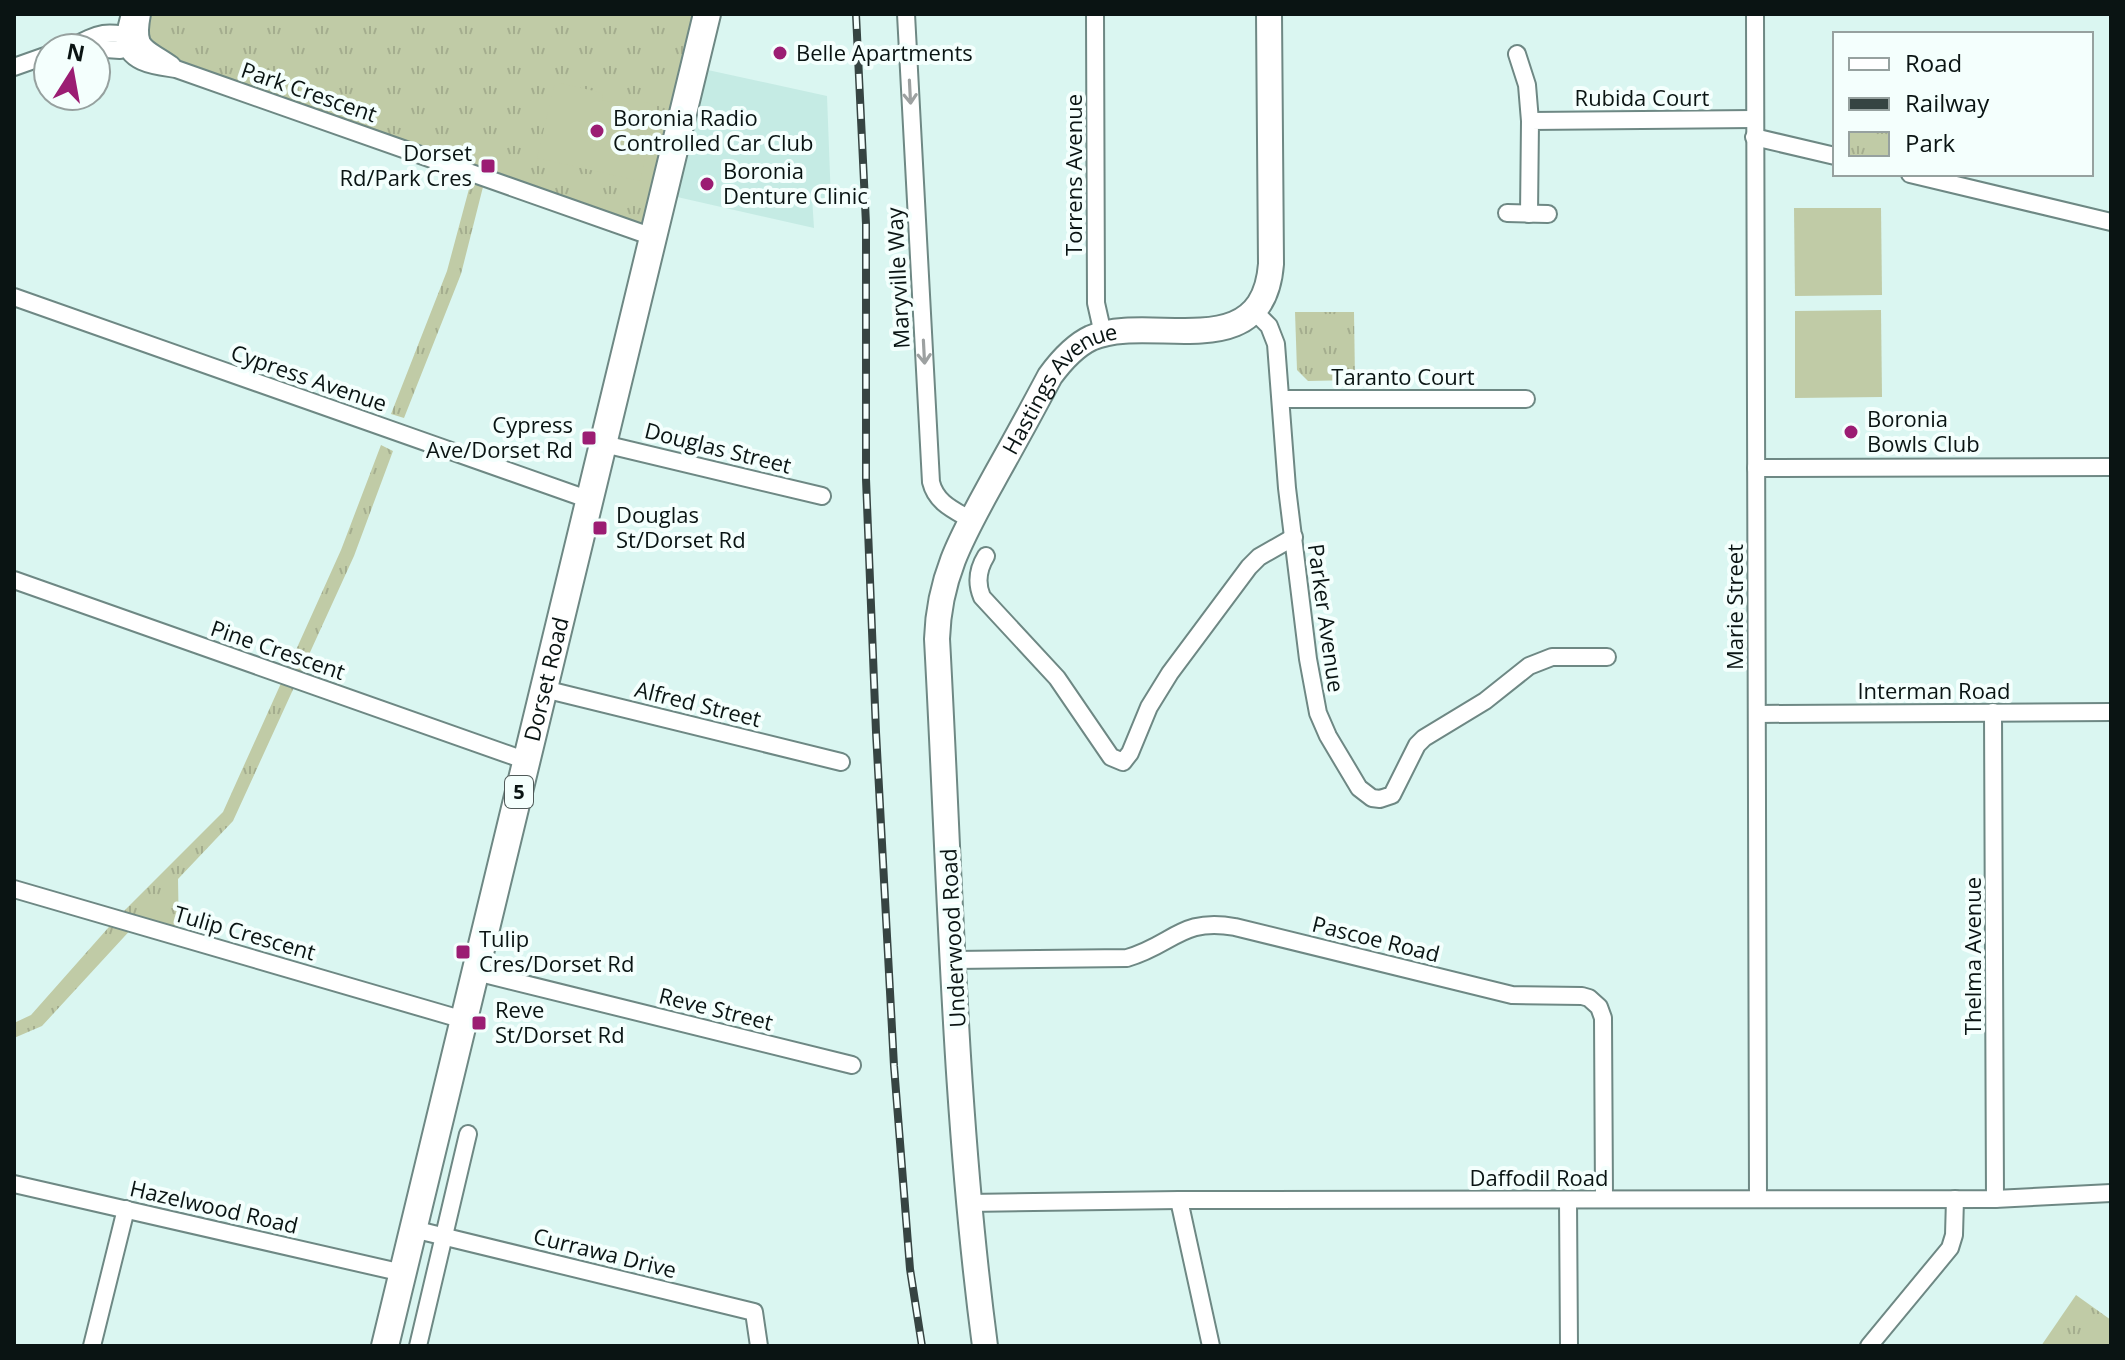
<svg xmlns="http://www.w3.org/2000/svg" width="2125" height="1360" font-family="'Open Sans',sans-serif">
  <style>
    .built { fill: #c5ebe4 }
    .park { fill: url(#park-tufts) }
    .pitch { fill: #c0cba6 }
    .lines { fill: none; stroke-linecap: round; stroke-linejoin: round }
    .street-casing { stroke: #6e8884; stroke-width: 20 }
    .secondary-casing { stroke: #6e8884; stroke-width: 28 }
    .primary-casing { stroke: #6e8884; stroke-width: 30 }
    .street { stroke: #fff; stroke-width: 16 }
    .secondary { stroke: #fff; stroke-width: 24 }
    .primary { stroke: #fff; stroke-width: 26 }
    .rail-casing { stroke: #364442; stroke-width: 8 }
    .rail { stroke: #f4fffd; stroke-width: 5; stroke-dasharray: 15; stroke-linecap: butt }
    .oneway { stroke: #9da1a1 }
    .poi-dot { fill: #9b1d73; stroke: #f4fffd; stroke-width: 3 }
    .labels { text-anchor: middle; stroke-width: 8; stroke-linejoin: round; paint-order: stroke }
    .shield { fill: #f4fffd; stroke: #505a59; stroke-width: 2 }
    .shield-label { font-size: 20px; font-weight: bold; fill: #0a1413 }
    .poi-label { font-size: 22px; fill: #0a1413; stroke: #f4fffd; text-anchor: start }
    .street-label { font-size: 22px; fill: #0a1413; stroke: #f4fffd }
  </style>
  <defs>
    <pattern id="park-tufts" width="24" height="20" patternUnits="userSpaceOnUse" patternTransform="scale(2)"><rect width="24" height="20" fill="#c0cba6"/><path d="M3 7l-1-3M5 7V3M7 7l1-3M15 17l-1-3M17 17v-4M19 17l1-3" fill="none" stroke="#a4ad8e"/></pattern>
  </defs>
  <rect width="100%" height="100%" fill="#daf6f1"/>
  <polygon class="built" points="694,67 827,96 831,201 812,197 814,228 664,194"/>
  <g class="park">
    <polygon points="136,14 708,14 653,237 485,179 461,274 404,418 391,414 447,271 473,174 148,58"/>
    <polygon points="1295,312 1354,312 1355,380 1308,381 1297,370"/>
    <polygon points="381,445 393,451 354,556 233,821 178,879 179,937 135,925 42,1026 14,1038 14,1023 31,1015 116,919 223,812 341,550"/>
    <polygon points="2076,1295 2111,1320 2111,1346 2041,1346"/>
  </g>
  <g class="pitch">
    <polygon points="555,82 603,93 602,100 620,104 622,97 657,105 640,181 537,158"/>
    <polygon points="1794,208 1881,208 1882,295 1795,296"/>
    <polygon points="1881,310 1882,397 1795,398 1795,311"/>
  </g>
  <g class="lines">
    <g class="street-casing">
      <g id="street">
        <path d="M130 14C128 22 125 31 125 39 127 64 157 66 176 69L653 237"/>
        <path d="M142 14C135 51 146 46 172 65"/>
        <path d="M906 14 931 482C936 503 954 510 971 520"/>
        <polyline points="1095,14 1096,303 1103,334"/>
        <polyline points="1755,14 1758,1199"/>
        <polyline points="76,47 120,50 134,42"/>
        <path d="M70 48C100 32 106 30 140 38"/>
        <polyline points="1517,54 1527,85 1530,121"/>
        <polyline points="14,67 48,55"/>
        <polyline points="1754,137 1835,156"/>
        <polyline points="1910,174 2111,222"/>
        <polyline points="1507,213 1548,214"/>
        <polyline points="1529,214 1530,121 1754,119"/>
        <polyline points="14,297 590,500"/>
        <polyline points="1253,310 1269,326 1276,344 1287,488 1308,659 1318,713 1328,736 1359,788 1372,798 1380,799 1392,795 1417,745 1424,738 1485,701 1529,666 1552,657 1607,657"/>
        <polyline points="1281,399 1526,399"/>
        <polyline points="604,444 822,496"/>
        <polyline points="1756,468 2111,467"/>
        <path d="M986 556C978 569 976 583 982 597L1057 678 1111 757 1123 762 1130 753 1149 707 1170 673 1249 567 1259 557 1294 537"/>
        <polyline points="14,580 527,761"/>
        <polyline points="544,689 841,762"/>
        <polyline points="1993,712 1995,1199"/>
        <polyline points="1757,714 2111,712"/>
        <polyline points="14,889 464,1020"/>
        <path d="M954 960 1127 958C1173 945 1181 917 1235 927L1512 995 1582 996 1589 998 1599 1007 1603 1018 1604 1199"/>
        <polyline points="476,972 852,1065"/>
        <polyline points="14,1184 403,1273"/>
        <polyline points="1179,1200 1211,1346"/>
        <polyline points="1568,1200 1569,1346"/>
        <polyline points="968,1203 1179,1200 1995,1199 2111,1193"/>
        <polyline points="413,1229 754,1312 759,1346"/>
        <polyline points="92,1346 126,1209"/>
        <polyline points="418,1346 468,1134"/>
        <polyline points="1869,1346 1950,1248 1954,1235 1955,1199"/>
      </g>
    </g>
    <g class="secondary-casing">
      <g id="secondary">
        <path id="s1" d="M985 1346C954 1112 950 874 937 639 939 572 966 530 997 473 1015 441 1033 408 1050 376 1061 361 1074 346 1091 338 1150 312 1263 369 1271 264L1269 14"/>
      </g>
    </g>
    <g class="primary-casing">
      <g id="primary">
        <path id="s2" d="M385 1346 707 14"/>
      </g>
    </g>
    <use href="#street" class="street"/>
    <use href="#secondary" class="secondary"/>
    <use href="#primary" class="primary"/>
    <g class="rail-casing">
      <polyline id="rail" points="856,14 866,224 866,479 876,732 894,1066 910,1269 922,1346"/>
    </g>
    <use href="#rail" class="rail"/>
  </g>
  <defs><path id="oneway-shaft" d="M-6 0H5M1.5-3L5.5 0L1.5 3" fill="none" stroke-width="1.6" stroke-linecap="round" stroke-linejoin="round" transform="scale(2)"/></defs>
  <g class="oneway">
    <use href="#oneway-shaft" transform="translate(910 92) rotate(87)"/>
    <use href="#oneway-shaft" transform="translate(924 352) rotate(87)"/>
  </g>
  <g class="poi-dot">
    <circle cx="780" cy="53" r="8"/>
    <circle cx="597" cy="131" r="8"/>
    <rect x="480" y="158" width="16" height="16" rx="4"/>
    <circle cx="707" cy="184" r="8"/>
    <circle cx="1851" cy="432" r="8"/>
    <rect x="581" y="430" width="16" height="16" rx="4"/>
    <rect x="592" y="520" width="16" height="16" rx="4"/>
    <rect x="455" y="944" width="16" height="16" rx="4"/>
    <rect x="471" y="1015" width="16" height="16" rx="4"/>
  </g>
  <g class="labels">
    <rect class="shield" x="505" y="776" width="28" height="32" rx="6"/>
    <g class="shield-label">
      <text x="519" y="799">5</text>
    </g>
    <g class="poi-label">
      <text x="796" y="61">Belle Apartments</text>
      <text x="613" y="126">Boronia Radio<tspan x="613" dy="25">Controlled Car Club</tspan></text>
      <text x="472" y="161" text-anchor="end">Dorset<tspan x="472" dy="25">Rd/Park Cres</tspan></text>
      <text x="723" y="179">Boronia<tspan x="723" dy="25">Denture Clinic</tspan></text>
      <text x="1867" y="427">Boronia<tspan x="1867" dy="25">Bowls Club</tspan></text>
      <text x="573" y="433" text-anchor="end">Cypress<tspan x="573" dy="25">Ave/Dorset Rd</tspan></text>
      <text x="616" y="523">Douglas<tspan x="616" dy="25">St/Dorset Rd</tspan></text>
      <text x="479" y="947">Tulip<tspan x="479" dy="25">Cres/Dorset Rd</tspan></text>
      <text x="495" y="1018">Reve<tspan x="495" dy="25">St/Dorset Rd</tspan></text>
    </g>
    <g class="street-label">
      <text transform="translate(309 92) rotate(19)" y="8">Park Crescent</text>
      <text x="1642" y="106">Rubida Court</text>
      <text transform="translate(1074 175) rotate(-90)" y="8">Torrens Avenue</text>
      <text transform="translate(898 278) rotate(-93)" y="8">Maryville Way</text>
      <text x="1403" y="385">Taranto Court</text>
      <text transform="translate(309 378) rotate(19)" y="8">Cypress Avenue</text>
      <text dy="8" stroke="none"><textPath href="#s1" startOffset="996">Hastings Avenue</textPath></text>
      <text transform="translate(718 448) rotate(14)" y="8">Douglas Street</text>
      <text transform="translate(1735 607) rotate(-90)" y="8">Marie Street</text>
      <text transform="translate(1326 618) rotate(82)" y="8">Parker Avenue</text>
      <text transform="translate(278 650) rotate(19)" y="8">Pine Crescent</text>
      <text dy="8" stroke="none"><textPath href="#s2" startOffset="686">Dorset Road</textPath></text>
      <text x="1934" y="699">Interman Road</text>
      <text transform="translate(698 704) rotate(14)" y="8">Alfred Street</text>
      <text transform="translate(245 933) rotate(16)" y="8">Tulip Crescent</text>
      <text transform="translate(953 938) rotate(-93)" y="8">Underwood Road</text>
      <text transform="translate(1376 939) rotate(14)" y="8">Pascoe Road</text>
      <text transform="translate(1973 956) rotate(-90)" y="8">Thelma Avenue</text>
      <text transform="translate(716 1009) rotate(14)" y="8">Reve Street</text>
      <text x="1539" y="1186">Daffodil Road</text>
      <text transform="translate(214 1207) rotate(13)" y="8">Hazelwood Road</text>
      <text transform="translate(605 1253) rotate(14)" y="8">Currawa Drive</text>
    </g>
  </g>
  <rect width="2125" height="1360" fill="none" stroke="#0a1413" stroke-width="32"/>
  <rect x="1833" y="32" width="260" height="144" fill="#f4fffd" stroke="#96a19f" stroke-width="2"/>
  <rect x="1849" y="58" width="40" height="12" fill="#ffffff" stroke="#96a19f" stroke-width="2"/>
  <text x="1905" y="72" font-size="24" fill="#0a1413">Road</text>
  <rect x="1849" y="98" width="40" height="12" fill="#364442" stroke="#96a19f" stroke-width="2"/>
  <text x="1905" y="112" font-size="24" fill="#0a1413">Railway</text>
  <rect x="1849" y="132" width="40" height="24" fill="url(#park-tufts)" stroke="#96a19f" stroke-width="2"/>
  <text x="1905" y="152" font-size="24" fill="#0a1413">Park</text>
  <g transform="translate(72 72) rotate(11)"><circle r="38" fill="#f4fffd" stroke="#96a19f" stroke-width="2"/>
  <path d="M0-6L14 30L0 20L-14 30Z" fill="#9b1d73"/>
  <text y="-12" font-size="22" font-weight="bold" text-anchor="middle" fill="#0a1413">N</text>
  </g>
</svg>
